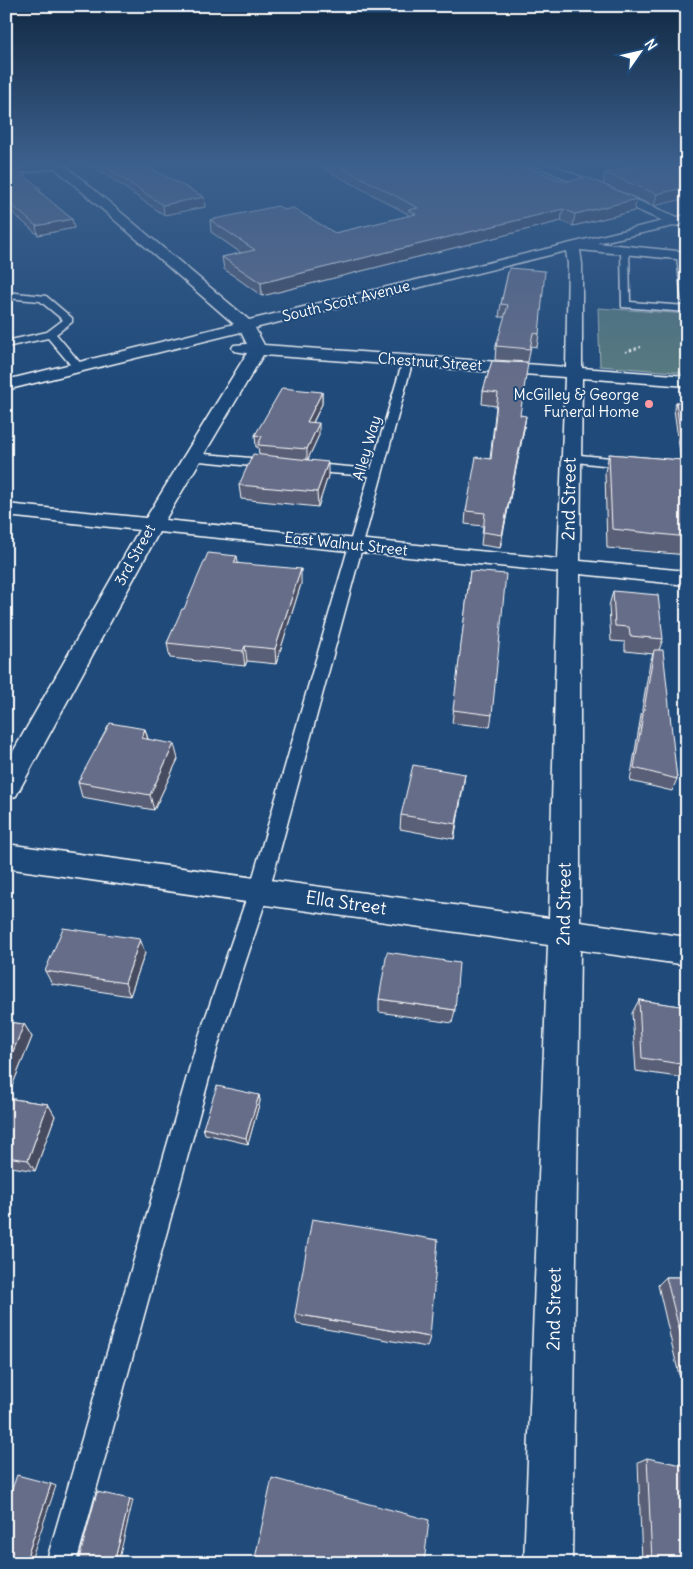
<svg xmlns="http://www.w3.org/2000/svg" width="693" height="1569" font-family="Delius,sans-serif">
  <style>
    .green { fill: #587a7f; stroke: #acbcbf }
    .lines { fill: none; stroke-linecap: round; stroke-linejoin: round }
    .service-casing { stroke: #fff; stroke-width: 3 }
    .minor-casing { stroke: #fff; stroke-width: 3 }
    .path { stroke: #fff; stroke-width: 2; stroke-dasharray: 2.5 2.5; stroke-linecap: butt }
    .service { fill: #1f4a7a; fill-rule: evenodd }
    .minor { fill: #1f4a7a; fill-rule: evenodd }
    .wall { fill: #585e76; stroke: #fff }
    .shaded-wall { fill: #474c60; stroke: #fff }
    .building { fill: #666d89; stroke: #fff }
    .poi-dot { fill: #ff9aa2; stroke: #1f4a7a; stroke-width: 2 }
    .labels { text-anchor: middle; stroke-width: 4; stroke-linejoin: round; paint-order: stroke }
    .far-street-label { font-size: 15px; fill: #fff; stroke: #1f4a7a }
    .far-poi-label { font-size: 15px; fill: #fff; stroke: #1f4a7a; text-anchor: end }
    .street-label { font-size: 18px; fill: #fff; stroke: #1f4a7a }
  </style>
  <rect width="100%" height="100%" fill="#1f4a7a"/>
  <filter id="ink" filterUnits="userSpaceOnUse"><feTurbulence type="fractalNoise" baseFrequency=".02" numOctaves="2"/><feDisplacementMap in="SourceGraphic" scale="10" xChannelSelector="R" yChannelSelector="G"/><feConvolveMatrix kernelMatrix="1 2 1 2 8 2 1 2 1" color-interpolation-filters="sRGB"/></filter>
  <g filter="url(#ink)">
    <polygon class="green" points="598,308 687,314 687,373 600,366"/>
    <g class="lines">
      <g class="service-casing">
        <g id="service">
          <polygon points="625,248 629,251 630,302 687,306 687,312 622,307 621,251"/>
          <polygon points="681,253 685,256 687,304 682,301 677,256"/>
          <polygon points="6,292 46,296 72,318 72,322 56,334 82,365 82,369 74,369 48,338 6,347 6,341 47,332 63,320 40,301 6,298"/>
          <polygon points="408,357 413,360 269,891 219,1042 76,1563 46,1563 197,1042 249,891 369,476 304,471 298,467 304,463 371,469 403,360"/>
          <polygon points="193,453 273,460 279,464 273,468 189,460 187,457"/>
          <polygon points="570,454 631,460 637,464 631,468 566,461 564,458"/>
          <polygon points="660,463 687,466 687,474 656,470 654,467 656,464"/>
        </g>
      </g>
      <g class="minor-casing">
        <path id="minor" d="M50 162H61L249 320 663 221 532 164 531 162H545L677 217 687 215V223L597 243 687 252V260L580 250 582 264V368L687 376V386L582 378 580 561 687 571V585L580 574V922L687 937V965L580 950 572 1563H524L548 945 6 868V844L549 918 558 572 159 532 16 796 6 799V764L139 530 6 516V504L146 518 247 353 234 351 232 348 234 345 247 344 241 332 6 390V380L234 324 55 168 6 175V169ZM566 251 568 264 566 367 264 345 255 328ZM263 355 565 377 558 559 165 520Z"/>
      </g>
      <polyline class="path" points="625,352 641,347"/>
      <use href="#service" class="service"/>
      <use href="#minor" class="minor"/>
    </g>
    <g class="wall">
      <polygon points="92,162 139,162 204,197 205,207 164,215 93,166"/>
      <polygon points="312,162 514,162 634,211 573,226 561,221 262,296 224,269 222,257 241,253 211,232 210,220 284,210 335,233 408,216 408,214"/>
      <polygon points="626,162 687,162 654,206 603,184 605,173 636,166"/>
      <polygon points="6,168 41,193 72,219 74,228 38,235 6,207"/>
      <polygon points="509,268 539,334 537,347 531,346 528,362 495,360 496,346 505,317 499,317 501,304"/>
      <polygon points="492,361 520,415 524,429 500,548 481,545 483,526 465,524 466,511 490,459 496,406 482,404 483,391"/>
      <polygon points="322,392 322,404 313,423 319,435 308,459 328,476 318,507 241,499 239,485 259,454 258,447 256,447 255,435"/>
      <polygon points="676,402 687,403 687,462 681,461 686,495 687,496 687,555 607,548 605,472 609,454 681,460 674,409"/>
      <polygon points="238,564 301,584 276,664 247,661 245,666 170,658 167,643 184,609"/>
      <polygon points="470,571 492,715 490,727 452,723"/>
      <polygon points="613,591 663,639 659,650 677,779 672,791 630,781 650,662 653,654 625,651 625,642 611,641 609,606"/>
      <polygon points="145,729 148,739 178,759 154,810 82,797 78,782"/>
      <polygon points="465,774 454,839 400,829 401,815"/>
      <polygon points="140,939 145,953 130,996 52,984 45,971"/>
      <polygon points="379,999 455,1010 452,1023 379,1012"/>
      <polygon points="639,1000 687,1007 687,1185 686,1185 685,1078 636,1071 632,1013"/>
      <polygon points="6,1022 24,1024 32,1037 10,1091 6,1090"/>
      <polygon points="259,1095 260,1101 248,1144 205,1134 203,1128"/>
      <polygon points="6,1098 48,1104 55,1116 35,1171 6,1166"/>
      <polygon points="666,1277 687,1277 687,1375 679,1375 658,1285"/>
      <polygon points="295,1314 430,1337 427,1347 297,1324"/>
      <polygon points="647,1458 687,1563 650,1563 642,1561 638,1462"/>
    </g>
    <g class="shaded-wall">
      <polygon points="687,187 687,198 654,206 657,194"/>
      <polygon points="35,188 40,188 42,196"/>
      <polygon points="204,197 205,207 164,215 163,205"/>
      <polygon points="637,199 634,211 573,226 575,214"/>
      <polygon points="563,209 561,221 262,296 261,283"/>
      <polygon points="72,219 74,228 38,235 36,226"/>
      <polygon points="322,392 322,404 307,434 307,422"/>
      <polygon points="526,416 524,429 500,548 502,535"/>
      <polygon points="319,423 319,435 307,461 307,449"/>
      <polygon points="328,462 328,476 318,507 317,492"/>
      <polygon points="237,556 239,571 234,563"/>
      <polygon points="301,569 301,584 276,664 275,649"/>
      <polygon points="245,646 247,661 245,666 243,651"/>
      <polygon points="145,729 149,744 141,738"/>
      <polygon points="174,744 178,759 154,810 150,795"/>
      <polygon points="465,774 463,789 454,839 456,824"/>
      <polygon points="140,939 145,953 130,996 125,983"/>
      <polygon points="24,1024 32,1037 10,1091 6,1085 6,1069"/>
      <polygon points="259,1095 260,1101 248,1144 246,1138"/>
      <polygon points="48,1104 55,1116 35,1171 28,1160"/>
      <polygon points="51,1484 56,1486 30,1563 25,1563"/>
      <polygon points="130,1499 133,1500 118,1563 114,1563"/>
    </g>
    <g class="building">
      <polygon points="98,162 139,162 204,197 163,205"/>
      <polygon points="332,162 514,162 565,182 586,177 637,199 575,214 563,209 261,283 222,257 255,250 210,220 278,206 284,210 293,208 335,233 416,214 408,210 418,208"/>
      <polygon points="654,162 687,162 687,187 657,194 605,173 655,162"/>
      <polygon points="14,167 40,188 35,188 72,219 36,226 6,200 6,168"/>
      <polygon points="509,268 545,271 539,334 533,333 530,349 496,346 508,305 501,304"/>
      <polygon points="492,361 528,363 520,415 526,416 502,535 483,532 485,513 466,511 476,457 491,459 498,393 483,391"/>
      <polygon points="282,388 322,392 307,422 319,423 307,449 258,445 262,436 255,435"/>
      <polygon points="676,402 687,403 687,454 683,454"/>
      <polygon points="253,454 328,462 317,492 239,485"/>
      <polygon points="609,454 681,460 686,495 687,496 687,537 612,529"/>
      <polygon points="208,553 237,556 234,563 301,569 275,649 245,646 243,651 167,643 182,609 184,609"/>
      <polygon points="470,571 506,574 492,715 453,710"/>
      <polygon points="613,591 658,595 663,639 630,636 629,627 615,626"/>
      <polygon points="654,650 663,650 677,779 634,768"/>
      <polygon points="110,723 145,729 141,738 174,744 150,795 78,782"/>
      <polygon points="413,765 465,774 456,824 401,815"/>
      <polygon points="63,928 140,939 125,983 45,971"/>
      <polygon points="387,952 459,963 455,1010 379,999"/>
      <polygon points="639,1000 687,1007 687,1065 642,1058"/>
      <polygon points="6,1022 24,1024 6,1069"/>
      <polygon points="217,1086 259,1095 246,1138 203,1128"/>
      <polygon points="6,1098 48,1104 28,1160 6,1157"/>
      <polygon points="312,1219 438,1240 430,1337 295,1314"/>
      <polygon points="666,1277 687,1277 687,1360"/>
      <polygon points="647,1458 687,1466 687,1563 663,1563 652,1561"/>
      <polygon points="17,1475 51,1484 25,1563 6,1563 6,1506"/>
      <polygon points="272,1478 429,1520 424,1563 254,1563"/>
      <polygon points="97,1492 130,1499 114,1563 78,1563"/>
    </g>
  </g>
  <linearGradient id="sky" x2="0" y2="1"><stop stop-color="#112943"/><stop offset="0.43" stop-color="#3c608d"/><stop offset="1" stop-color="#3c608d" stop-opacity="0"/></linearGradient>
  <rect width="693" height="381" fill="url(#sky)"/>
  <circle class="poi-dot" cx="649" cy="404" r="5"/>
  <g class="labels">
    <g class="far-street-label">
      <text transform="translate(346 301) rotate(-14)" y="5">South Scott Avenue</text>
      <text transform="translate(430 362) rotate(4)" y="5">Chestnut Street</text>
      <text transform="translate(367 448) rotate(-74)" y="5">Alley Way</text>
      <text transform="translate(346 544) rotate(6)" y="5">East Walnut Street</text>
      <text transform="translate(135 555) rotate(-61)" y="5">3rd Street</text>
    </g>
    <g class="far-poi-label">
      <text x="639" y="400">McGilley &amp; George<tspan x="639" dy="17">Funeral Home</tspan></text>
    </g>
    <g class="street-label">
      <text transform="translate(569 499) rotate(-89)" y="6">2nd Street</text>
      <text transform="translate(346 903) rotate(8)" y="6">Ella Street</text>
      <text transform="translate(564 904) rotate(-89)" y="6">2nd Street</text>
      <text transform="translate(554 1309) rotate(-89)" y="6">2nd Street</text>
    </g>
  </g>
  <rect width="693" height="1569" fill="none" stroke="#1f4a7a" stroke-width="25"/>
  <rect x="12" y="12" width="668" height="1544" fill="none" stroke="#fff" stroke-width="2" filter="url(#ink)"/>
  <g transform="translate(640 52) rotate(56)" stroke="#1f4a7a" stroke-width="4" paint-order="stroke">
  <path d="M0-4L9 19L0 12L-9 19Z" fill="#ffffff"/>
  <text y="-8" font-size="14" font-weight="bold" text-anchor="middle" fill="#ffffff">N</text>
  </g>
</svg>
